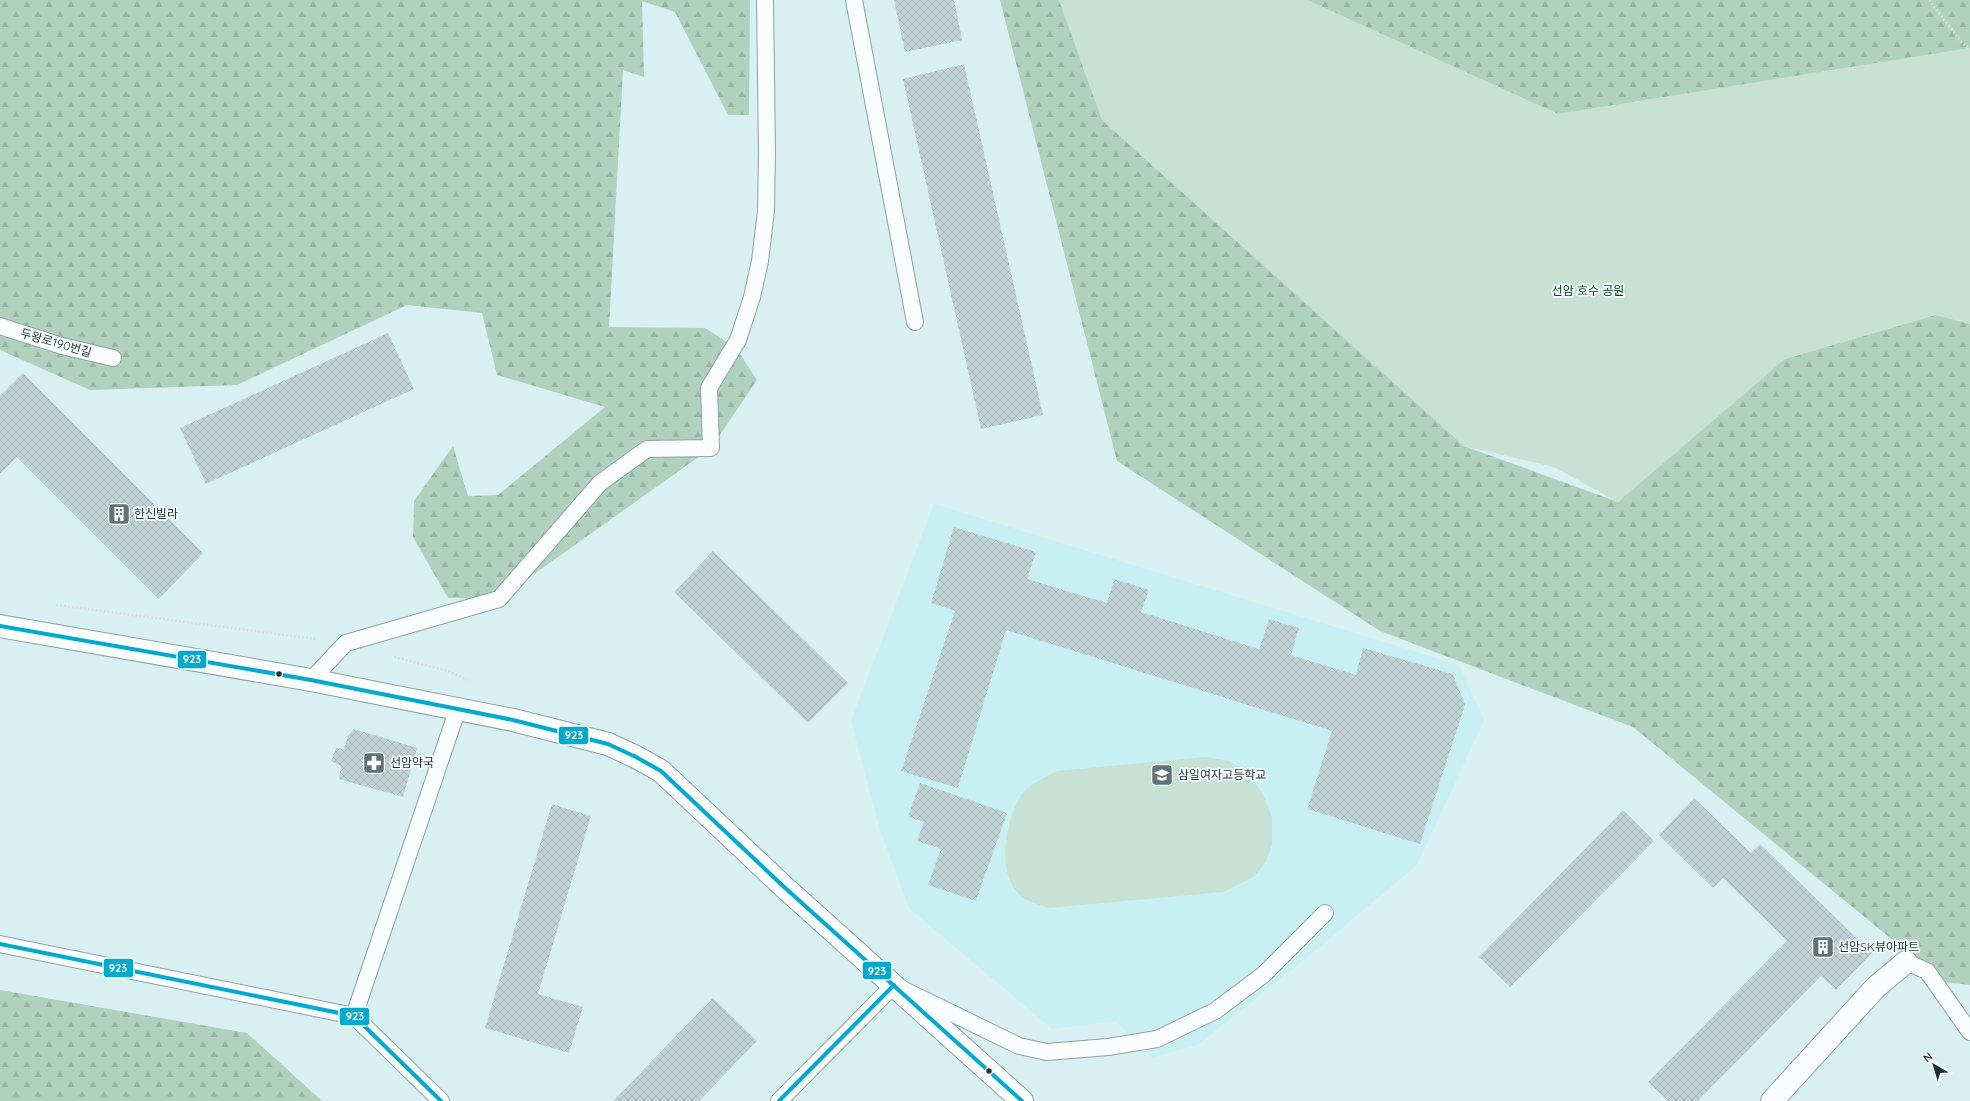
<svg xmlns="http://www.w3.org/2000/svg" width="1970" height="1101" font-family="Quicksand,'Noto Sans KR',sans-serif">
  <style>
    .built { fill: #c8eff2 }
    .green { fill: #c8e1d5 }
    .forest { fill: url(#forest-firs) }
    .building { fill: url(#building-cross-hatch) }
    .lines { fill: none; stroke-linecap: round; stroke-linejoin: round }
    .lane-casing { stroke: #8fa1a3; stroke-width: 18 }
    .street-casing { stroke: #8fa1a3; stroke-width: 24 }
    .secondary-casing { stroke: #8fa1a3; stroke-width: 24 }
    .path { stroke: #d8dfdf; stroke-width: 2.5; stroke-dasharray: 2 2; stroke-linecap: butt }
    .lane { stroke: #f9fdfd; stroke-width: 16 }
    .street { stroke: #f9fdfd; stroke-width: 22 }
    .secondary { stroke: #f9fdfd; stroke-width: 22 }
    .bus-1-casing { stroke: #f6feff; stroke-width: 7 }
    .bus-1 { stroke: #00a9ce; stroke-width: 4 }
    .bus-dot { fill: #1e2f30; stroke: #f6feff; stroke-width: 1.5 }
    .labels { text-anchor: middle; stroke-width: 3.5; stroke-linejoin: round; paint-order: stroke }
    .park-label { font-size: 12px; fill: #004215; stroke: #f6feff }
    .street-label { font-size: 12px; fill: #1e2f30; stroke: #f6feff }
    .poi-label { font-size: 12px; fill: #1e2f30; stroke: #f6feff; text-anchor: start }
    .line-badge { stroke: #f6feff; stroke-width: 1.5 }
    .badge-label { font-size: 11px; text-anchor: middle; font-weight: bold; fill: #fff }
  </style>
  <defs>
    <pattern id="forest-firs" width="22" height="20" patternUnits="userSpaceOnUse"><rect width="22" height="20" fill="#b0d1be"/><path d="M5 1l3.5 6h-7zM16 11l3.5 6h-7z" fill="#97b4a4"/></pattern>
    <pattern id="building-cross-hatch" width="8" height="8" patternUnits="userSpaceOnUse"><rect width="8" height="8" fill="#c1d2d6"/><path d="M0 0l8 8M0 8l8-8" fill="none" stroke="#a5b5b8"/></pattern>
  </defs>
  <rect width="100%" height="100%" fill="#d8f0f2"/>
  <polygon class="built" points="934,504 1459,665 1484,720 1417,865 1311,954 1199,1044 1152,1058 1115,1021 1052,1029 909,908 880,830 851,721"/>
  <g class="green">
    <polygon points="1059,0 1307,0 1558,114 1970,48 1970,324 1936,315 1785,359 1618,502 1554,467 1464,446 1102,120"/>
    <path d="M1205 757 1229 761 1249 774 1263 794 1272 818V845L1266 861 1255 876 1223 892 1048 908C1041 905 1032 903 1025 899 994 879 1005 822 1021 795 1028 785 1046 777 1057 771Z"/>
  </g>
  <g class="forest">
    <polygon points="0,0 750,0 749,115 728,115 675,12 642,1 644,77 623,70 609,327 705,328 736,348 757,380 711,448 499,599 448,598 413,537 414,501 453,446 468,496 498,495 605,407 497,375 482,313 407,305 237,385 90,390 0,350"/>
    <polygon points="1000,0 1059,0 1102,120 1464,446 1618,502 1785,359 1936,315 1970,324 1970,985 1944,982 1633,727 1380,631 1117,461"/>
    <polygon points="1307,0 1970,0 1970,48 1558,114"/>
    <polygon points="0,990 247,1033 322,1101 0,1101"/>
  </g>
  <g class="building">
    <polygon points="894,0 954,0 962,40 905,52"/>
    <polygon points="964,64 1043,415 981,429 903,79"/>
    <polygon points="388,333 414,389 206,484 180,428"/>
    <polygon points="23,373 203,553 159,599 17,457 0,474 0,396"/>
    <polygon points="954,527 1036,552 1027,579 1107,603 1114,579 1149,590 1141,612 1259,649 1269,619 1299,628 1291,655 1356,675 1363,648 1453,674 1465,705 1420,844 1307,809 1332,731 1006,630 958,788 901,771 955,611 931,603"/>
    <polygon points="713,551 848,683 808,723 674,592"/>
    <polygon points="354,729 417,748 403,797 339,779 341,766 331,761 336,748 344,749 348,736"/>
    <polygon points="920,783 1007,813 976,901 928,885 941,849 917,841 924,822 908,817"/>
    <polygon points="1694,798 1751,853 1760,844 1872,953 1836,990 1821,976 1698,1101 1668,1101 1648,1082 1787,941 1723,878 1713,888 1659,835"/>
    <polygon points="552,804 591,816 538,994 583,1007 569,1053 485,1028"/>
    <polygon points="1623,810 1654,841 1510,987 1479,957"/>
    <polygon points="713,998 757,1041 699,1101 613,1101"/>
  </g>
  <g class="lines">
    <g class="lane-casing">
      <g id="lane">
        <polyline points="854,0 915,322"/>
        <polyline points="0,326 62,346 113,358"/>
        <polyline points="311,680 346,643 499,599 600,483 647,449 711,448 709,388 738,340 752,297 760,261 766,211 767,153 765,0"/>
        <polyline points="0,944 354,1016 441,1101"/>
        <polyline points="1906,962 1927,971 1970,1032"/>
        <polyline points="354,1016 457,711"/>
        <polyline points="779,1101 894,985 1019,1046 1047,1052 1108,1047 1157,1039 1215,1011 1263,975 1325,913"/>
      </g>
    </g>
    <g class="street-casing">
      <polyline id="street" points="1772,1101 1876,987 1906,962"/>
    </g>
    <g class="secondary-casing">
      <polyline id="secondary" points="0,626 311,680 513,720 608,744 636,757 661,771 783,886 1022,1101"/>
    </g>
    <g class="path">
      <polyline points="1929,0 1962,43 1970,49"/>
      <polyline points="56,605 315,639"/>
      <polyline points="394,657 448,671 467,680"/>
    </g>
    <use href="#lane" class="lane"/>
    <use href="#street" class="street"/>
    <use href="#secondary" class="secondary"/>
    <g class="bus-1-casing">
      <g id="bus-1">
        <polyline points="0,626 311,680 513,720 608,744 636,757 661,771 783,886 1022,1101"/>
        <polyline points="0,944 354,1016 441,1101"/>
        <polyline points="779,1101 894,985"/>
      </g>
    </g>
    <use href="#bus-1" class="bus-1"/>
  </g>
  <defs>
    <g id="building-square" transform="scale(1.15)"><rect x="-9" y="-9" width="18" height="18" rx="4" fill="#5f7374" stroke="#f6feff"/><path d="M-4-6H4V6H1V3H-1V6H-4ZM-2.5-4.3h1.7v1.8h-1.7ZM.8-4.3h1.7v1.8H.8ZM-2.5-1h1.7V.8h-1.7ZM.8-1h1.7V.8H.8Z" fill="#fff"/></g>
    <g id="pharmacy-square" transform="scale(1.15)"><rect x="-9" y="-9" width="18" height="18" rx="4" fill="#5f7374" stroke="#f6feff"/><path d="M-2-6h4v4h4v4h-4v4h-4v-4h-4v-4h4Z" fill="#fff"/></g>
    <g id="school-square" transform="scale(1.15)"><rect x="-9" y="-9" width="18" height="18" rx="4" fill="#5f7374" stroke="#f6feff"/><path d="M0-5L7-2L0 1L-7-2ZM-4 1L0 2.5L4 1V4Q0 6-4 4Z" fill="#fff"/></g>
  </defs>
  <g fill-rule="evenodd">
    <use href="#building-square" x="119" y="514"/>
    <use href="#pharmacy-square" x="374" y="763"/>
    <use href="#school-square" x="1162" y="775"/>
    <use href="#building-square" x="1823" y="947"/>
  </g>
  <g class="bus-dot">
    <circle cx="279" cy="674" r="3.5"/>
    <circle cx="989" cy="1071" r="3.5"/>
  </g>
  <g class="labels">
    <g class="park-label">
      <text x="1588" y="295">선암 호수 공원</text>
    </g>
    <g class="street-label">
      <text transform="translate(56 343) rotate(16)" y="4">두왕로190번길</text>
    </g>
    <g class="poi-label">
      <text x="134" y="518">한신빌라</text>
      <text x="390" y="767">선암약국</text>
      <text x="1178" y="779">삼일여자고등학교</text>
      <text x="1838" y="951">선암SK뷰아파트</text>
    </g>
  </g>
  <g class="line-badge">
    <rect x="177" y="650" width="30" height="19" rx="4" fill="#00a9ce"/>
    <rect x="558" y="726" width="31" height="19" rx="4" fill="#00a9ce"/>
    <rect x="103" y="958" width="31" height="20" rx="4" fill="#00a9ce"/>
    <rect x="862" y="961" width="30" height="19" rx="4" fill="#00a9ce"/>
    <rect x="339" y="1007" width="31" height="19" rx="4" fill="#00a9ce"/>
  </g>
  <g class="badge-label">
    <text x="192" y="663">923</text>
    <text x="574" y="739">923</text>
    <text x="118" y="972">923</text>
    <text x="877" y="975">923</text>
    <text x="355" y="1020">923</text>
  </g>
  <g transform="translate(1934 1065) rotate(322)" stroke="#f6feff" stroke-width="3" paint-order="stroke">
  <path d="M0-3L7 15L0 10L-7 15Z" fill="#1e2f30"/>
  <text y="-6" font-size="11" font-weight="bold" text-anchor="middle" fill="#1e2f30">N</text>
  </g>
</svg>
